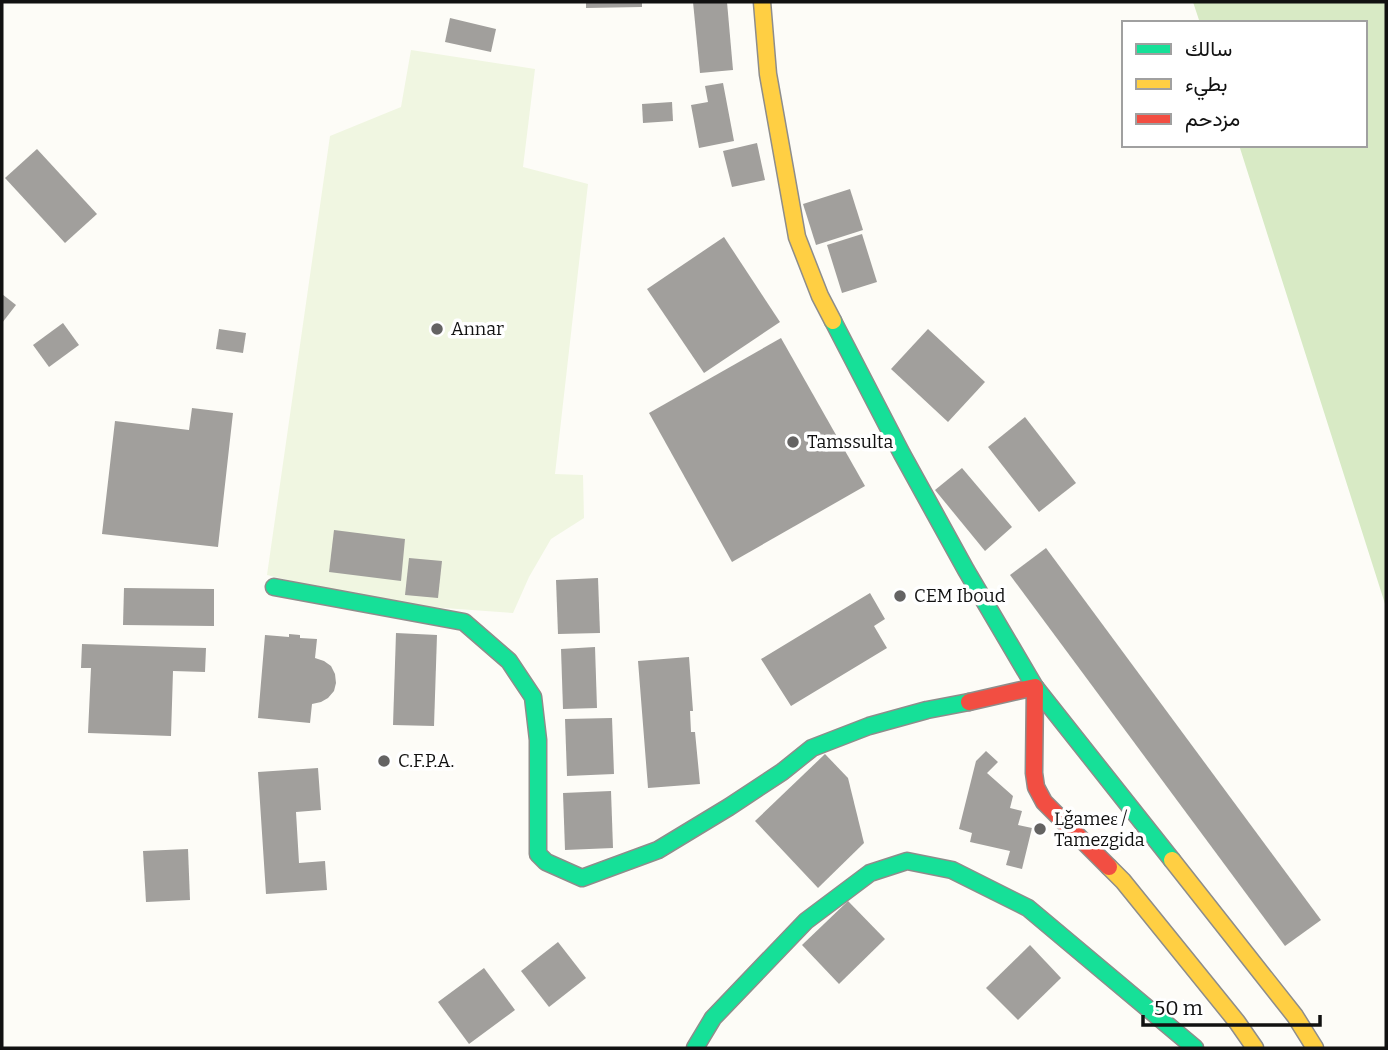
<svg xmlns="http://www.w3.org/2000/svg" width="1388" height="1050" font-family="Bitter,Vazirmatn,serif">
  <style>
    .forest { fill: #d8eac5 }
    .pitch { fill: #f0f6e1 }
    .building { fill: #a19f9c }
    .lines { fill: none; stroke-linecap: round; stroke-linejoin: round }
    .fast-casing { stroke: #8e8d8b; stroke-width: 19 }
    .slow-casing { stroke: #8e8d8b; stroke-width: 19 }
    .jam-casing { stroke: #8e8d8b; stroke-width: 19 }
    .fast { stroke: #16e098; stroke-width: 16 }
    .slow { stroke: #ffcf43; stroke-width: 16 }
    .jam { stroke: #f24e42; stroke-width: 16 }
    .poi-dot { fill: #646362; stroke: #fff; stroke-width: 2.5 }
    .labels { text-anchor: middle; stroke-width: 7; stroke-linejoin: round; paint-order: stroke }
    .poi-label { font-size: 18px; fill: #111; stroke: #fff; text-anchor: start }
  </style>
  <rect width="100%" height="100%" fill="#fdfcf7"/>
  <polygon class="forest" points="1193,2 1386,2 1386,607 1239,145 1365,145 1365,23 1200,23"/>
  <polygon class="pitch" points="411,50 535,69 523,167 588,184 555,474 583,475 584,518 551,539 529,577 513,613 388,604 267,575 330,136 401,107"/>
  <g class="building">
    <polygon points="586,2 642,2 642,7 586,8"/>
    <polygon points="693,2 727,2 733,70 700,73"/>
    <polygon points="450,18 496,29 491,52 445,42"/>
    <polygon points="723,83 734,141 699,148 691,105 708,102 705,86"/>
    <polygon points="672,102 673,121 643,123 642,104"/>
    <polygon points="757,143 765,180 732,187 723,151"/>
    <polygon points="37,149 97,214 65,243 5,178"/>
    <polygon points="850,189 863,230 816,245 803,204"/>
    <polygon points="862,234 877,282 842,293 827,245"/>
    <polygon points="724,237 780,322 704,373 647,289"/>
    <polygon points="2,294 16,305 2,323"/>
    <polygon points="63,323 79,345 49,367 33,345"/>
    <polygon points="219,329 246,333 243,353 216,349"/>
    <polygon points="928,329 985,382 948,422 891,369"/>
    <polygon points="781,338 865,486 732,562 649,413"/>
    <polygon points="192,408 233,413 218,547 102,534 115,421 189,430"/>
    <polygon points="1025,417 1076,483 1039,512 988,447"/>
    <polygon points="962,468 1012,527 985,551 935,490"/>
    <polygon points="334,530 405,539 401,581 329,572"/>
    <polygon points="1046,548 1321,920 1285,946 1010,575"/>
    <polygon points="409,558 442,561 438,598 405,595"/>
    <polygon points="598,578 600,633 558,634 556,580"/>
    <polygon points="124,588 214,589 214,626 123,625"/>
    <polygon points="870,593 885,619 874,626 887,648 791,706 761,659"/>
    <polygon points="396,633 437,635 434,726 393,725"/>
    <polygon points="289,634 300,635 300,638 317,639 315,658 324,661 331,666 335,674 336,683 334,691 328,698 321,702 312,704 310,723 258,718 265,635 289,637"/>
    <polygon points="82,644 206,648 205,672 173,671 171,736 88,733 91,668 81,668"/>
    <polygon points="595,647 597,708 563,709 561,649"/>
    <polygon points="689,657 693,711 690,711 691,732 695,732 700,784 648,788 638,661"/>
    <polygon points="612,718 614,774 567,776 565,719"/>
    <polygon points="986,751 998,762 987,773 1013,796 1010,808 1022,811 1018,825 1032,828 1022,869 1006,865 1010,851 970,842 972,833 959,829 976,761"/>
    <polygon points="825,754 848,778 864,843 818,888 755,821"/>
    <polygon points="318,768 321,810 296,812 299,863 325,861 327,890 266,894 258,772"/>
    <polygon points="611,791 613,848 565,850 563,793"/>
    <polygon points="188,849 190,900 146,902 143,851"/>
    <polygon points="848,901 885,939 839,984 802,945"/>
    <polygon points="558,942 586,978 549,1007 521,971"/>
    <polygon points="1030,945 1061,978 1018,1020 986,988"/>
    <polygon points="484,968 515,1010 469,1044 438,1002"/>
  </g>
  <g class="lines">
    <g class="fast-casing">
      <g id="fast">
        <polyline points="833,321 902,454 966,570 1035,687 1172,860"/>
        <polyline points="274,587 464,622 509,661 533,697 538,740 538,854 546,862 582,878 658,850 729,807 782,772 812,748 869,726 927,710 969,702"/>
        <polyline points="695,1048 713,1018 806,921 870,873 907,861 952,870 1028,908 1195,1048"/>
      </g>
    </g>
    <g class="slow-casing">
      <g id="slow">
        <polyline points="762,2 768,74 797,237 820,296 833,321"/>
        <polyline points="1172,860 1295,1016 1315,1048"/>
        <polyline points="1109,867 1123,881 1237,1022 1255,1048"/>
      </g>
    </g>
    <g class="jam-casing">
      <polyline id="jam" points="969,702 1035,687 1034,773 1036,787 1044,802 1109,867"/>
    </g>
    <use href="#fast" class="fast"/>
    <use href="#slow" class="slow"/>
    <use href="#jam" class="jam"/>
  </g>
  <g class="poi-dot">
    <circle cx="437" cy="329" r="7"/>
    <circle cx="793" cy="442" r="7"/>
    <circle cx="900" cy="596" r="7"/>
    <circle cx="384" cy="761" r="7"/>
    <circle cx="1040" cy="829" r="7"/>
  </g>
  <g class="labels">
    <g class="poi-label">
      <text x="451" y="335">Annar</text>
      <text x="807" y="448">Tamssulta</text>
      <text x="914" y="602">CEM Iboud</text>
      <text x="398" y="767">C.F.P.A.</text>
      <text x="1054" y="825">Lǧameɛ /<tspan x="1054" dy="21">Tamezgida</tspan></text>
    </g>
  </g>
  <rect width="1388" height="1050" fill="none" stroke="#111111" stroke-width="7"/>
  <rect x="1122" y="21" width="245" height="126" fill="#ffffff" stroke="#a0a0a0" stroke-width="2"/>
  <rect x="1136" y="44" width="35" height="10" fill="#16e098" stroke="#a0a0a0" stroke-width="2"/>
  <text x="1185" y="56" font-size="21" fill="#111111">سالك</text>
  <rect x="1136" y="79" width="35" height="10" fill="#ffcf43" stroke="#a0a0a0" stroke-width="2"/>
  <text x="1185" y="91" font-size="21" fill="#111111">بطيء</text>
  <rect x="1136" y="114" width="35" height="10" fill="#f24e42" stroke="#a0a0a0" stroke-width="2"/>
  <text x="1185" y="126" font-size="21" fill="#111111">مزدحم</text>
  <path d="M1143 1015v10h177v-10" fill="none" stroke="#111111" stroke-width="3.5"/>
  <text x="1154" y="1015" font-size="21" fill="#111111" stroke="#ffffff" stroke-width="5" paint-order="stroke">50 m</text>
</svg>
